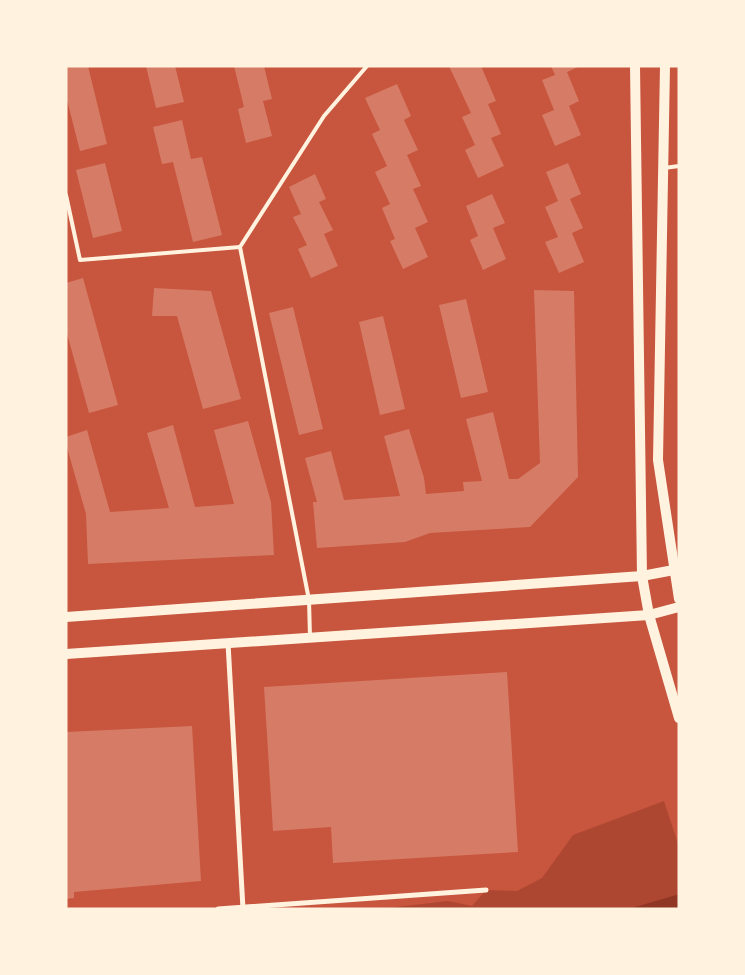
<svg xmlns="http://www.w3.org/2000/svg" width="745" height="975" font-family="Karla,sans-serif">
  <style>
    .green { fill: #ae4732 }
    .water { fill: #8f3625 }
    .building { fill: #d67c66 }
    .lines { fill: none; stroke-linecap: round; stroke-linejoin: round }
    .service { stroke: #fff3e0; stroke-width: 4 }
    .minor { stroke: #fff3e0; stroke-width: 5 }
    .secondary { stroke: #fff3e0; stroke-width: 10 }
  </style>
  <rect width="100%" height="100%" fill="#c8553d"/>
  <polygon class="green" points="664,801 679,847 679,894 628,909 379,909 448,901 472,906 486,890 517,891 542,878 573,835"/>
  <polygon class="water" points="679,894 679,909 628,909"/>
  <g class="building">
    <polygon points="66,66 88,66 107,144 80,151 66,96"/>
    <polygon points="146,66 175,66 184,102 156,108"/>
    <polygon points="234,66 264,66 272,99 263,101 272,136 246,143 238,109 244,107"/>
    <polygon points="449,66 481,66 496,101 488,104 501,134 491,138 504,166 478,178 465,150 475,145 462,117 471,113"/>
    <polygon points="551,66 580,66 567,72 579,101 569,106 581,135 555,146 542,115 554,110 542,80 555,75"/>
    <polygon points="397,84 411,116 404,120 418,150 407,155 421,186 413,189 428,222 415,228 428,257 403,269 390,241 395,239 382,208 390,204 375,172 387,166 372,134 380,130 365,98"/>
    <polygon points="182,120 191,159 202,157 222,235 193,242 173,162 162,164 153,127"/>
    <polygon points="105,163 122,231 93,238 76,170"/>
    <polygon points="568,163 581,194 570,199 583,228 572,233 584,262 559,273 545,242 558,237 545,207 558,201 546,172"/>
    <polygon points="315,174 326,199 319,202 333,230 324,234 338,266 311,278 298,249 307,245 293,217 301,214 289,187"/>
    <polygon points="492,194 505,223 493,228 506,259 483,270 470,240 478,236 466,206"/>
    <polygon points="83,278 118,405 89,413 66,330 66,283"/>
    <polygon points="154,288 211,291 241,399 203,409 177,316 152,316"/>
    <polygon points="534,290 574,291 578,477 530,527 430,533 405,542 317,548 313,502 317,502 305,458 331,451 344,500 400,496 384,436 409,429 424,478 426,494 464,491 463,482 482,481 466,419 493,412 509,479 518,479 540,463"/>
    <polygon points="466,299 488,392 461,398 439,305"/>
    <polygon points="293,307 323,429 299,435 269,313"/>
    <polygon points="383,316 405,409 380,415 359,322"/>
    <polygon points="248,421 271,502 274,555 88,564 86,514 66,444 66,437 87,430 110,512 169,508 147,433 173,425 195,507 234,504 214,430"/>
    <polygon points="507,672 518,852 333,863 331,827 273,831 264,687"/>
    <polygon points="192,726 201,881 74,892 74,898 66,899 66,732"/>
  </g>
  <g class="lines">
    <g class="service">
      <polyline points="664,168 679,166"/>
      <polyline points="66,195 80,260 240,247"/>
      <polyline points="310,637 309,600 240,247 324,116 367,66"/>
    </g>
    <g class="minor">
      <polyline points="228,643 243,909"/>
      <polyline points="218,909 486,890"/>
    </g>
    <g class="secondary">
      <polyline points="635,66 642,576 649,615 679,718"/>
      <polyline points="665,66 658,460 679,599"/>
      <polyline points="66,617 642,576 679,569"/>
      <polyline points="66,654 649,615 679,607"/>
    </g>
  </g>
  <rect width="745" height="975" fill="none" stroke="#fff3e0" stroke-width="135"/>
</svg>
